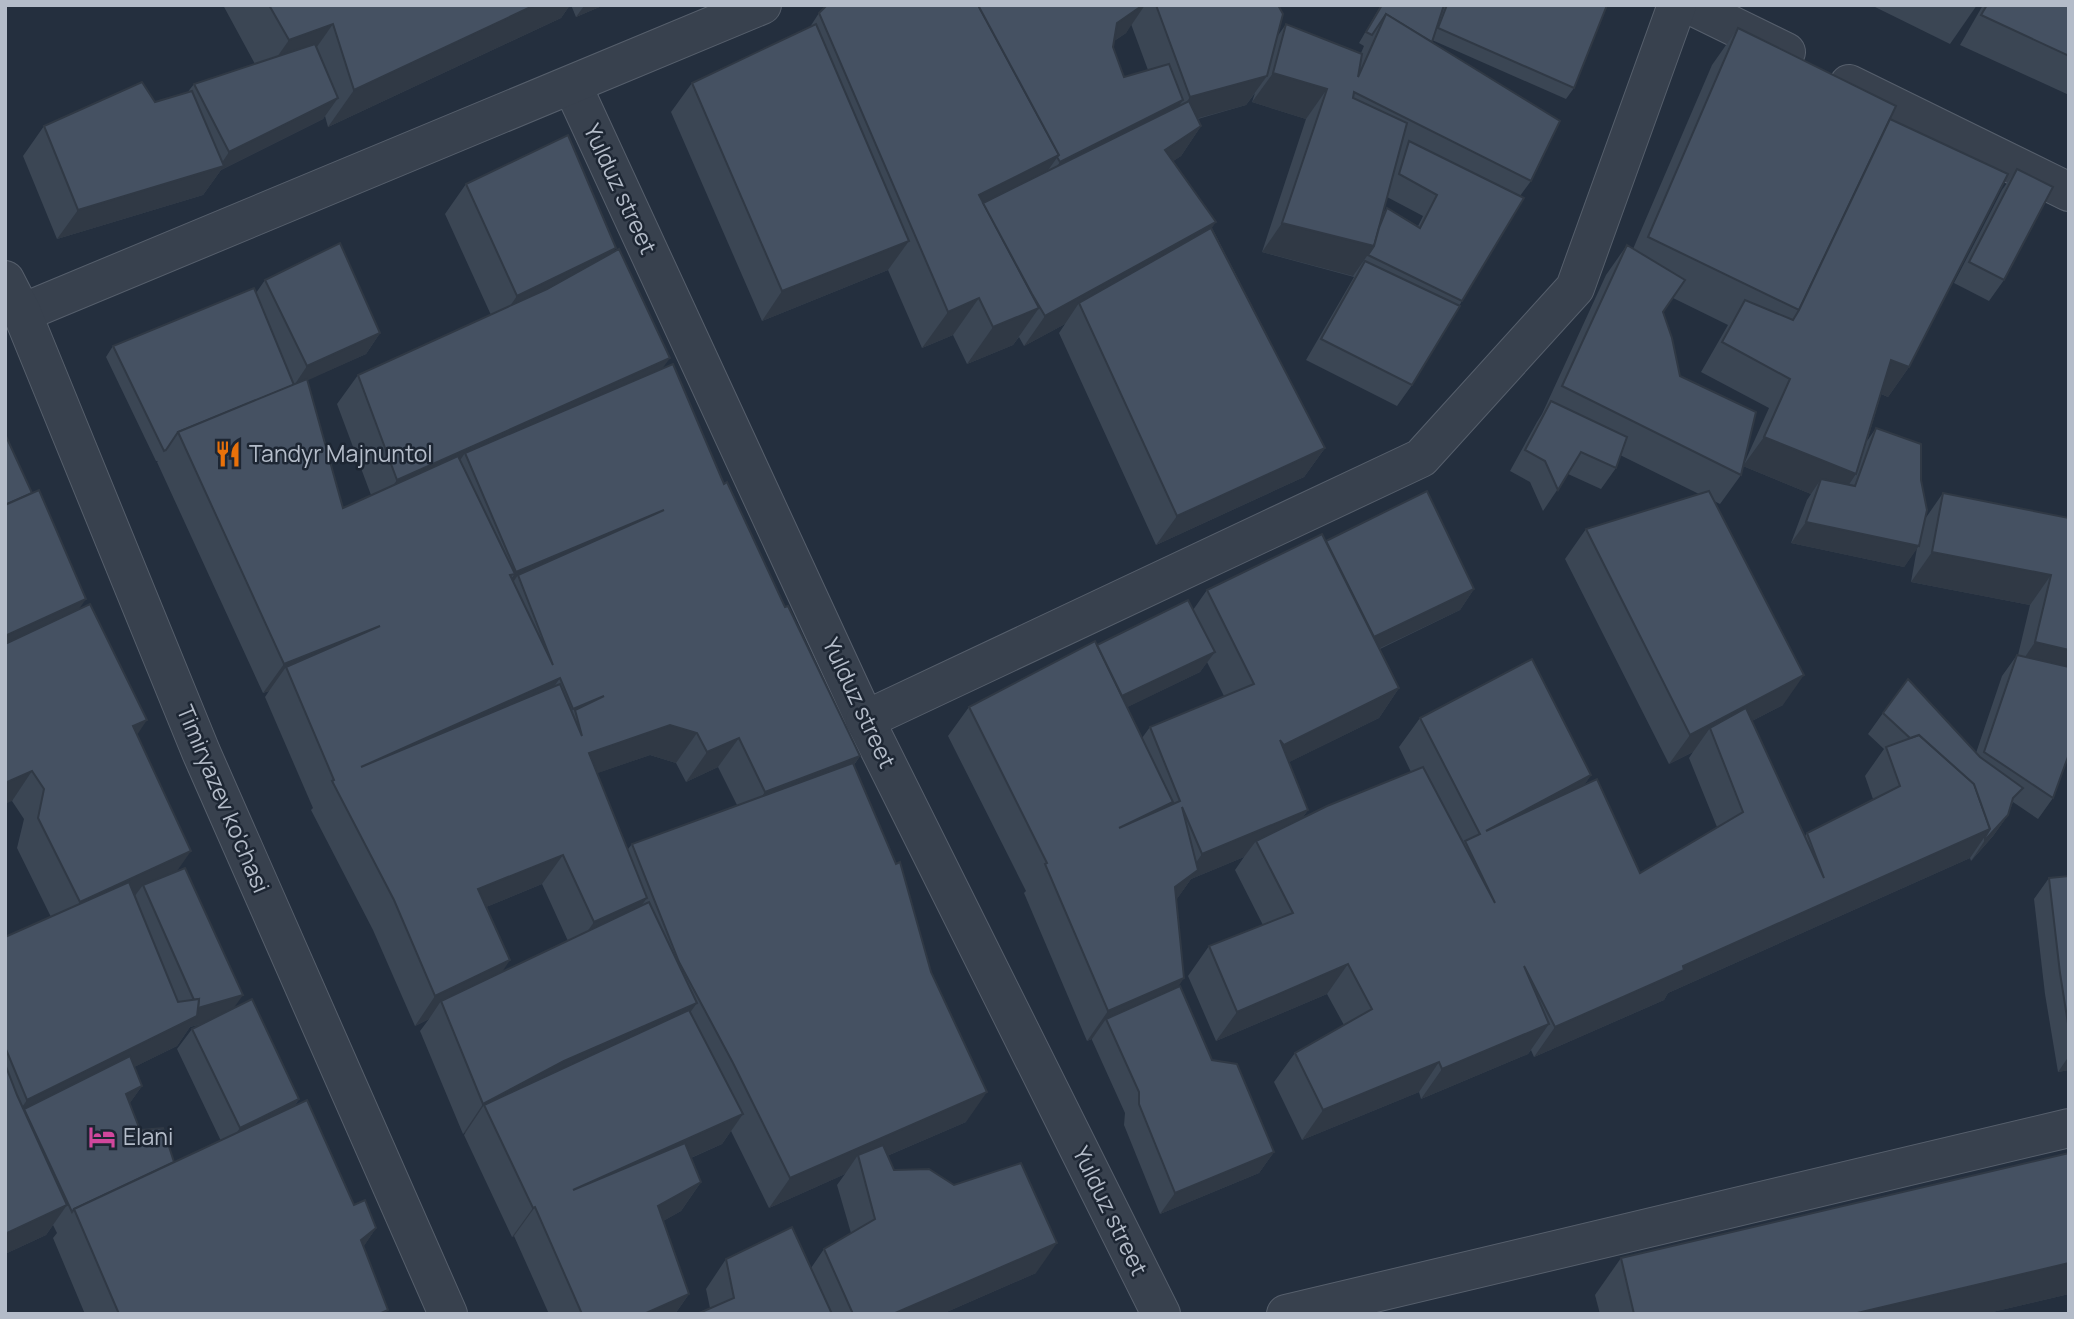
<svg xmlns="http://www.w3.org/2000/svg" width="2074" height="1319" font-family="Manrope,sans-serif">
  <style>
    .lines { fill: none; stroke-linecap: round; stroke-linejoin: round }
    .minor-casing { stroke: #565f6c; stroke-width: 40 }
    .tertiary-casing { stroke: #565f6c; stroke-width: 40 }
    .minor { stroke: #38414e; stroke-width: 38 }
    .tertiary { stroke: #38414e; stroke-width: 38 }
    .wall { fill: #3b4654; fill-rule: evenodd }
    .shaded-wall { fill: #303945 }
    .building { fill: #455162; stroke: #303945; stroke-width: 2; fill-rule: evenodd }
    .labels { text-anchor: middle; stroke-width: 5; stroke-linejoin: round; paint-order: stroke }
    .street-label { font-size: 23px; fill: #b4bcc9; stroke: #1d2633 }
    .poi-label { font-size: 23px; fill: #b4bcc9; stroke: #1d2633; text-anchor: start }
  </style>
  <rect width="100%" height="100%" fill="#242f3e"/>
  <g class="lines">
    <g class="minor-casing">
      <g id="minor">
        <polyline points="1690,5 1786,52"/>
        <polyline points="1849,84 2069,192"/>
        <polyline points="572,85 865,720 1161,1314"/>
        <polyline points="22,313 762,5"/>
        <polyline points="865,720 1421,458 1575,288 1677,5"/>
        <polyline points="1286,1314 2069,1128"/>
      </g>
    </g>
    <g class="tertiary-casing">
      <polyline id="tertiary" points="5,280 22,313 201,752 448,1314"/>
    </g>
    <use href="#minor" class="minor"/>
    <use href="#tertiary" class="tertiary"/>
  </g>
  <g class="wall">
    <polygon points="223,5 570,5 561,18 328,127 325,116 323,119 221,170 203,195 57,239 23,156 44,126 155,102 187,93 194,84 255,64"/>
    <polygon points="571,5 604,5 576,17"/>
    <path d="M827 5H1278L1277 37 1286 24 1361 53 1364 46 1359 43 1381 5H1607L1574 88 1566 99 1432 40V42L1531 181 1520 196 1462 301 1412 385 1397 406 1306 360 1354 277 1262 252 1306 119 1252 102 1255 93 1246 105 1198 119 1201 126 1181 156 1173 161 1212 228 1325 448 1304 477 1156 545 1059 333 1065 324 1024 346 1019 337 1013 345 967 364 953 335 922 348 888 270 762 321 671 112 692 83 810 27 819 13ZM1131 24 1148 70 1124 77 1113 47 1114 41 1126 33ZM1387 197 1423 216 1418 226 1387 208 1382 214Z"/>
    <polygon points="1871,5 1977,5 1950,44"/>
    <polygon points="1983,5 2069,5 2069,95 1960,45"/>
    <path d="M1738 28 1889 121 1909 367 1888 397 1881 394 1867 441 1876 428 1921 480 1925 519 1943 493 2069 518 2053 798 2038 819 2013 802 2008 815 1993 836 1971 861 1970 858 1668 993 1664 1000 1534 1057 1531 1050 1528 1054 1421 1099 1419 1092 1302 1140 1274 1082 1295 1053 1344 1025 1327 994 1216 1041 1188 976 1209 946 1263 925 1235 870 1244 857 1191 879 1176 900 1178 987 1212 1060 1274 1152 1259 1173 1160 1214 1124 1125 1125 1113 1092 1040V1039L1087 1041 1024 893 1026 891 948 736 969 707 1097 645 1193 610 1207 590 1326 541 1474 589 1460 610 1380 649 1399 688 1379 718 1289 762 1308 810 1303 817 1411 772 1399 747 1420 718 1591 775 1584 785 1640 873 1717 827 1689 758 1693 752 1669 764 1565 559 1586 529 1699 494 1620 455 1616 468 1601 489 1568 474 1543 511 1530 482 1510 471 1537 422 1542 414 1606 275 1627 245 1633 249 1712 65ZM1673 298 1728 325 1701 372 1769 408 1743 466 1811 494 1807 500 1791 543 1904 567 1917 548 1911 582 2030 605 2018 655H2017L2002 676 1976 753 1883 713 1868 734 1884 749 1865 776 1873 799 1807 833 1805 836 1752 721 1783 705 1714 501 1720 504 1741 475 1680 376 1663 312ZM1207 662 1224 696 1150 727 1142 738 1127 707 1200 672Z"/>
    <polygon points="2017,169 2004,280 1989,301 1954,283 2002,190"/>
    <path d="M466 184 613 252 663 369 724 484 860 756 854 765 966 1122 887 1156 894 1170 1036 1273 942 1314H697L710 1308 706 1289 726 1259 811 1268 824 1249 851 1233 837 1185 845 1174 769 1208 731 1131 722 1144 691 1158 701 1182 681 1211 663 1221 689 1294 675 1314H549L514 1236 512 1237 464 1135 466 1132 463 1134 420 1031 429 1019 415 1026 373 930 311 810 313 808 265 697 269 691 263 693 157 462 158 461H156L106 357 113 346 256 293 265 280 380 333 366 354 307 380 343 508 371 495 337 404 358 375 491 315 445 214ZM650 755 676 763 686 782 718 767 737 805 632 844 628 849 597 773ZM542 884 568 941 502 972 486 907Z"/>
    <path d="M78 610 137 735 177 871 234 1008 299 1099 294 1107 354 1205 376 1228 363 1247 385 1314H85L53 1238 57 1233 53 1225 46 1235 5 1254V937L51 917 17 848 24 819 12 801ZM202 1024 192 1029 177 1049 221 1141 174 1162 140 1130 129 1104 142 1086 134 1067 177 1046 190 1027Z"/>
    <polygon points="2069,876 2069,1070 2058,1072 2045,994 2034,899 2049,878"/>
    <polygon points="2069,1153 2069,1294 1984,1314 1600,1314 1595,1295 1621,1258"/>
  </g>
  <g class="shaded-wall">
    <polygon points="535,5 570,5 561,18 328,127 354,90"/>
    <polygon points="586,5 604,5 576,17 584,6"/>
    <polygon points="1143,5 1145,5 1126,33 1096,53 1117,23"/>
    <polygon points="333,24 307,61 263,77 289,40"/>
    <polygon points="1273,73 1327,89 1306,119 1252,102"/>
    <polygon points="1267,76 1246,105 1170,126 1190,97"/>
    <polygon points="338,98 323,119 221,170 203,195 57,239 78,210 219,167 229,152"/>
    <polygon points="1183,100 1163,129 1039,192 1060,162"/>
    <polygon points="1201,126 1181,156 1145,180 1165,150"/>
    <polygon points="1059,155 1033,191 984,216 979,195"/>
    <polygon points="1216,222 1195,252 1079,303 1065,324 1024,346 1045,316"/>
    <polygon points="1282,223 1374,246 1353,276 1262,252"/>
    <polygon points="909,241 888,270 762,321 782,291"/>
    <polygon points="616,248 595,278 496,326 517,296"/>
    <polygon points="979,298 953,335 922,348 948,312"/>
    <polygon points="1039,308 1013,345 967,364 993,327"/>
    <polygon points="380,333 366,354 293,387 307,366"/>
    <polygon points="670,358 649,387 465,453 448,478 376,510 397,480"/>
    <polygon points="1891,360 1909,367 1888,397 1870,389"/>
    <polygon points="1764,437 1856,474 1836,504 1821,479 1811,494 1743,466"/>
    <polygon points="1325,448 1304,477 1156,545 1177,516"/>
    <polygon points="664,510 518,575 501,600 495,602 516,572"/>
    <polygon points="1806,522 1919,546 1904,567 1791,543"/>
    <polygon points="1932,552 2051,575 2030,605 1911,582"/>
    <polygon points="1474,589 1460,610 1357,659 1372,638"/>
    <polygon points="86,599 60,636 5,661 5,636"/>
    <polygon points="380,626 286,667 269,691 263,693 284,664"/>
    <polygon points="2035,642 2069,650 2069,685 2015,672"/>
    <polygon points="1215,652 1200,672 1101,720 1116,699"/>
    <polygon points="1804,675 1783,705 1715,740 1710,728 1693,752 1669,764 1690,735"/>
    <polygon points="560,678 539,708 361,767"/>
    <polygon points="1399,688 1379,718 1263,775 1284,745"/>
    <polygon points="147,720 127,750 133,726"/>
    <polygon points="670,725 697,733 676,763 650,755 569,783 589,753"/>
    <polygon points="739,738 718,767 686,782 707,752"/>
    <polygon points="860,756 839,786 744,822 765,792"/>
    <polygon points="32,771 12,801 5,804 5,783"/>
    <polygon points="1591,775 1571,805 1486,831"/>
    <polygon points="1308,810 1287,839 1256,841 1244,857 1191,879 1177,899 1154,917 1175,887 1183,881 1202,854"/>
    <polygon points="2008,815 1993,836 1971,861 1985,840"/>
    <polygon points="1990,829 1970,858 1668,993 1664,1000 1534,1057 1555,1027 1683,966"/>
    <polygon points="191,851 170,881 143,885 134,897 59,932 80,902"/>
    <polygon points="563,855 542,884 457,919 478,889"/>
    <polygon points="647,898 626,927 573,952 594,922"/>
    <polygon points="510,960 490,990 441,1001 429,1019 415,1026 435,996"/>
    <polygon points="1348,964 1327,994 1216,1041 1237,1012"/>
    <polygon points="1184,978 1164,1008 1106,1019 1092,1039 1087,1041 1108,1011"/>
    <polygon points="243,995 228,1016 190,1027 177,1046 6,1130 27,1100 197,1008"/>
    <polygon points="697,1003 676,1032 484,1105 466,1132 463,1134 483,1104 564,1061"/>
    <polygon points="1549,1024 1528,1054 1421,1099 1442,1069"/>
    <polygon points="2069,1056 2069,1070 2058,1072"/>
    <polygon points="1439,1062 1419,1092 1302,1140 1323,1110"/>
    <polygon points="142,1086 127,1107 126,1094"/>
    <polygon points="987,1092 966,1122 861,1167 858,1155 845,1174 769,1208 790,1178"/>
    <polygon points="299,1099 285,1120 225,1149 240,1128"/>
    <polygon points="743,1114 722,1144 552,1219 573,1190"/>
    <polygon points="1274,1152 1259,1173 1160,1214 1175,1193"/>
    <polygon points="701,1182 681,1211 637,1236 658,1206"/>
    <polygon points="67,1205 46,1235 5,1254 5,1234"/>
    <polygon points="535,1207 514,1236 512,1237 533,1208"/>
    <polygon points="376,1228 356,1258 361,1240"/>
    <polygon points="1057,1243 1036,1273 942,1314 893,1314"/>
    <polygon points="2069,1263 2069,1294 1984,1314 1853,1314"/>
    <polygon points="689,1294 675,1314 644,1314"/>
  </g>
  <g class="building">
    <polygon points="269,5 535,5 354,90 333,24 289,40"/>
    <polygon points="827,5 978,5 1059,155 979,195 1039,308 993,327 979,298 948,312 819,13"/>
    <polygon points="978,5 1143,5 1117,23 1113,47 1124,77 1169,64 1183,100 1060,162 1057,157 1059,155"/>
    <polygon points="1156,5 1278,5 1283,14 1267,76 1190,97"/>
    <polygon points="1382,5 1444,5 1432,42 1386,14 1372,35 1366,32"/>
    <polygon points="1447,5 1607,5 1574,88 1438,28"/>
    <polygon points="1987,5 2069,5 2069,56 1981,15"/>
    <polygon points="1386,14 1560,121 1531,181 1354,92 1353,98 1407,123 1374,246 1282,223 1327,89 1273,73 1286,24 1362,54 1358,77"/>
    <polygon points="816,24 909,241 782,291 692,83"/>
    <polygon points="1738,28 1896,106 1799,310 1648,237"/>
    <polygon points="315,44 338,98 229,152 194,84"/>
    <polygon points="142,82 155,102 192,91 224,166 78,210 44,126"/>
    <polygon points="1189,101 1201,126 1165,150 1216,222 1045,316 1032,294 983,203"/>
    <polygon points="1890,119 2008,174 1909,367 1891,360 1856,474 1764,437 1790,379 1722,342 1745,300 1793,320 1799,310"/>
    <polygon points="568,135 616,248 517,296 466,184"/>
    <polygon points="1409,141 1524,198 1462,301 1368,255 1374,246 1379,228 1387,208 1420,228 1437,195 1399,174"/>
    <polygon points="2017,169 2053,187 2004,280 1969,262"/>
    <polygon points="1211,228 1325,448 1177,516 1079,303"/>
    <polygon points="340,243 380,333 307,366 265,280"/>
    <polygon points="1627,245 1685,280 1663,312 1672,338 1680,376 1756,412 1741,475 1562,386"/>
    <polygon points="619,249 670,358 397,480 358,375 547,289"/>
    <polygon points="1365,261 1460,306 1412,385 1321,339"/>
    <polygon points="254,288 294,385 178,432 166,450 164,451 113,346"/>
    <path d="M673 364 724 484 727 482 785 607 788 606 860 756 765 792 739 738 707 752 697 733 670 725 589 753 647 898 594 922 563 855 478 889 510 960 435 996 394 900 332 781 334 780 286 667 380 626 284 664 178 432 307 379 343 508 458 456 515 574 510 575 553 665 518 575 664 510 516 572 465 453ZM560 678 573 709 604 696 575 710 582 736 560 684 361 767Z"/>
    <polygon points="1551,401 1627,437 1616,468 1581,452 1558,490 1545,461 1525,450"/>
    <polygon points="1876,428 1921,444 1921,480 1927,510 1919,546 1806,522 1821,479 1855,486"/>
    <polygon points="5,434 32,493 5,505"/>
    <polygon points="39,490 86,599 5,636 5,505"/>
    <polygon points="1427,491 1474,589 1374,637 1326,541"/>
    <polygon points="1709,491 1804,675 1690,735 1586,529"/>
    <polygon points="1943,493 2069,518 2069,650 2035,642 2051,575 1932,552"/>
    <polygon points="1322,534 1399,688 1284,745 1280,740 1308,810 1202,854 1182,807 1198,870 1175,887 1184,978 1108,1011 1045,864 1047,863 969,707 1095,641 1173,802 1119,828 1180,801 1150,727 1254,684 1207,590"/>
    <polygon points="1188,600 1215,652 1122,696 1097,645"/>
    <polygon points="90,604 147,720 133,726 191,851 80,902 38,818 44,789 32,771 5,783 5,644"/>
    <polygon points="2017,655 2069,667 2069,754 2053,798 1984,752"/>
    <polygon points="1532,659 1591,775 1486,831 1597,779 1640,873 1743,812 1710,728 1746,708 1824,878 1807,833 1900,786 1886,747 1919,735 1974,784 1990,829 1683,966 1684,970 1555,1027 1524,966 1549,1024 1442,1069 1439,1062 1323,1110 1295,1053 1372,1009 1348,964 1237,1012 1209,946 1293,913 1256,841 1327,806 1423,767 1495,903 1465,841 1480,834 1420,718"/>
    <polygon points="1908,679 1980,757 2023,788 2013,798 2008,815 1985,840 1985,837 1990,829 1974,784 1919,735 1910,738 1883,713"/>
    <polygon points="853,763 896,864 900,862 931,972 987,1092 790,1178 733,1063 679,962 632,844"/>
    <polygon points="185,868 243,995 198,1008 199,999 194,1000 143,885"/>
    <polygon points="2069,876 2069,1030 2060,973 2049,878"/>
    <polygon points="129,882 178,1002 199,999 197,1016 27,1100 5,1047 5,937"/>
    <polygon points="649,902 697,1003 564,1061 483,1104 441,1001"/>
    <polygon points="1180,986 1212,1060 1237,1064 1274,1152 1175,1193 1139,1104 1139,1092 1106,1019"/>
    <polygon points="252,999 299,1099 240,1128 192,1029"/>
    <polygon points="689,1010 743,1114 573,1190 685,1143 701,1182 658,1206 689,1294 644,1314 582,1314 535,1207 533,1208 484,1105"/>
    <polygon points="130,1056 142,1086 126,1094 140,1130 163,1128 174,1162 74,1209 72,1212 24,1109"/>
    <polygon points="5,1064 17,1095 67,1205 5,1234"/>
    <polygon points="307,1100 354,1205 365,1200 376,1228 361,1240 388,1310 379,1314 119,1314 74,1209"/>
    <polygon points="883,1145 894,1170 929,1169 954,1185 1021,1163 1057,1243 893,1314 853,1314 824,1249 875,1219 858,1155"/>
    <polygon points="2069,1153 2069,1263 1853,1314 1634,1314 1621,1258"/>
    <polygon points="792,1227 832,1314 697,1314 734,1298 726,1259"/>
  </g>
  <defs>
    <g id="restaurant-bare" transform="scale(2.1)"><path d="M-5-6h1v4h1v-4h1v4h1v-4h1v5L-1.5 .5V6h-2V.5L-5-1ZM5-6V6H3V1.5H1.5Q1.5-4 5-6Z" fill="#e8710a" stroke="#1d2633" stroke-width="2.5" paint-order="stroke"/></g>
    <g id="hotel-bare" transform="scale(2.1)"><path d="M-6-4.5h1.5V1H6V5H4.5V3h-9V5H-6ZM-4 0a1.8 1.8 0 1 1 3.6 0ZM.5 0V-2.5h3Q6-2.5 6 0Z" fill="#d1479c" stroke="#1d2633" stroke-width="2.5" paint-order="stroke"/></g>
  </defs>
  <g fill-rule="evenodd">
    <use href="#restaurant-bare" x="228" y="454"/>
    <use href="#hotel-bare" x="102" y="1137"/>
  </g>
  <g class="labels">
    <g class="street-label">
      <text transform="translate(620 189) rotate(65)" y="8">Yulduz street</text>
      <text transform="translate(859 703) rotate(65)" y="8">Yulduz street</text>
      <text transform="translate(223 799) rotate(67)" y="8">Timiryazev ko'chasi</text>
      <text transform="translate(1110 1211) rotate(64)" y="8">Yulduz street</text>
    </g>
    <g class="poi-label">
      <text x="249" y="462">Tandyr Majnuntol</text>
      <text x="123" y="1145">Elani</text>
    </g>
  </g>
  <rect width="2074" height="1319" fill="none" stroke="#b4bcc9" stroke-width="14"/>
</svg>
